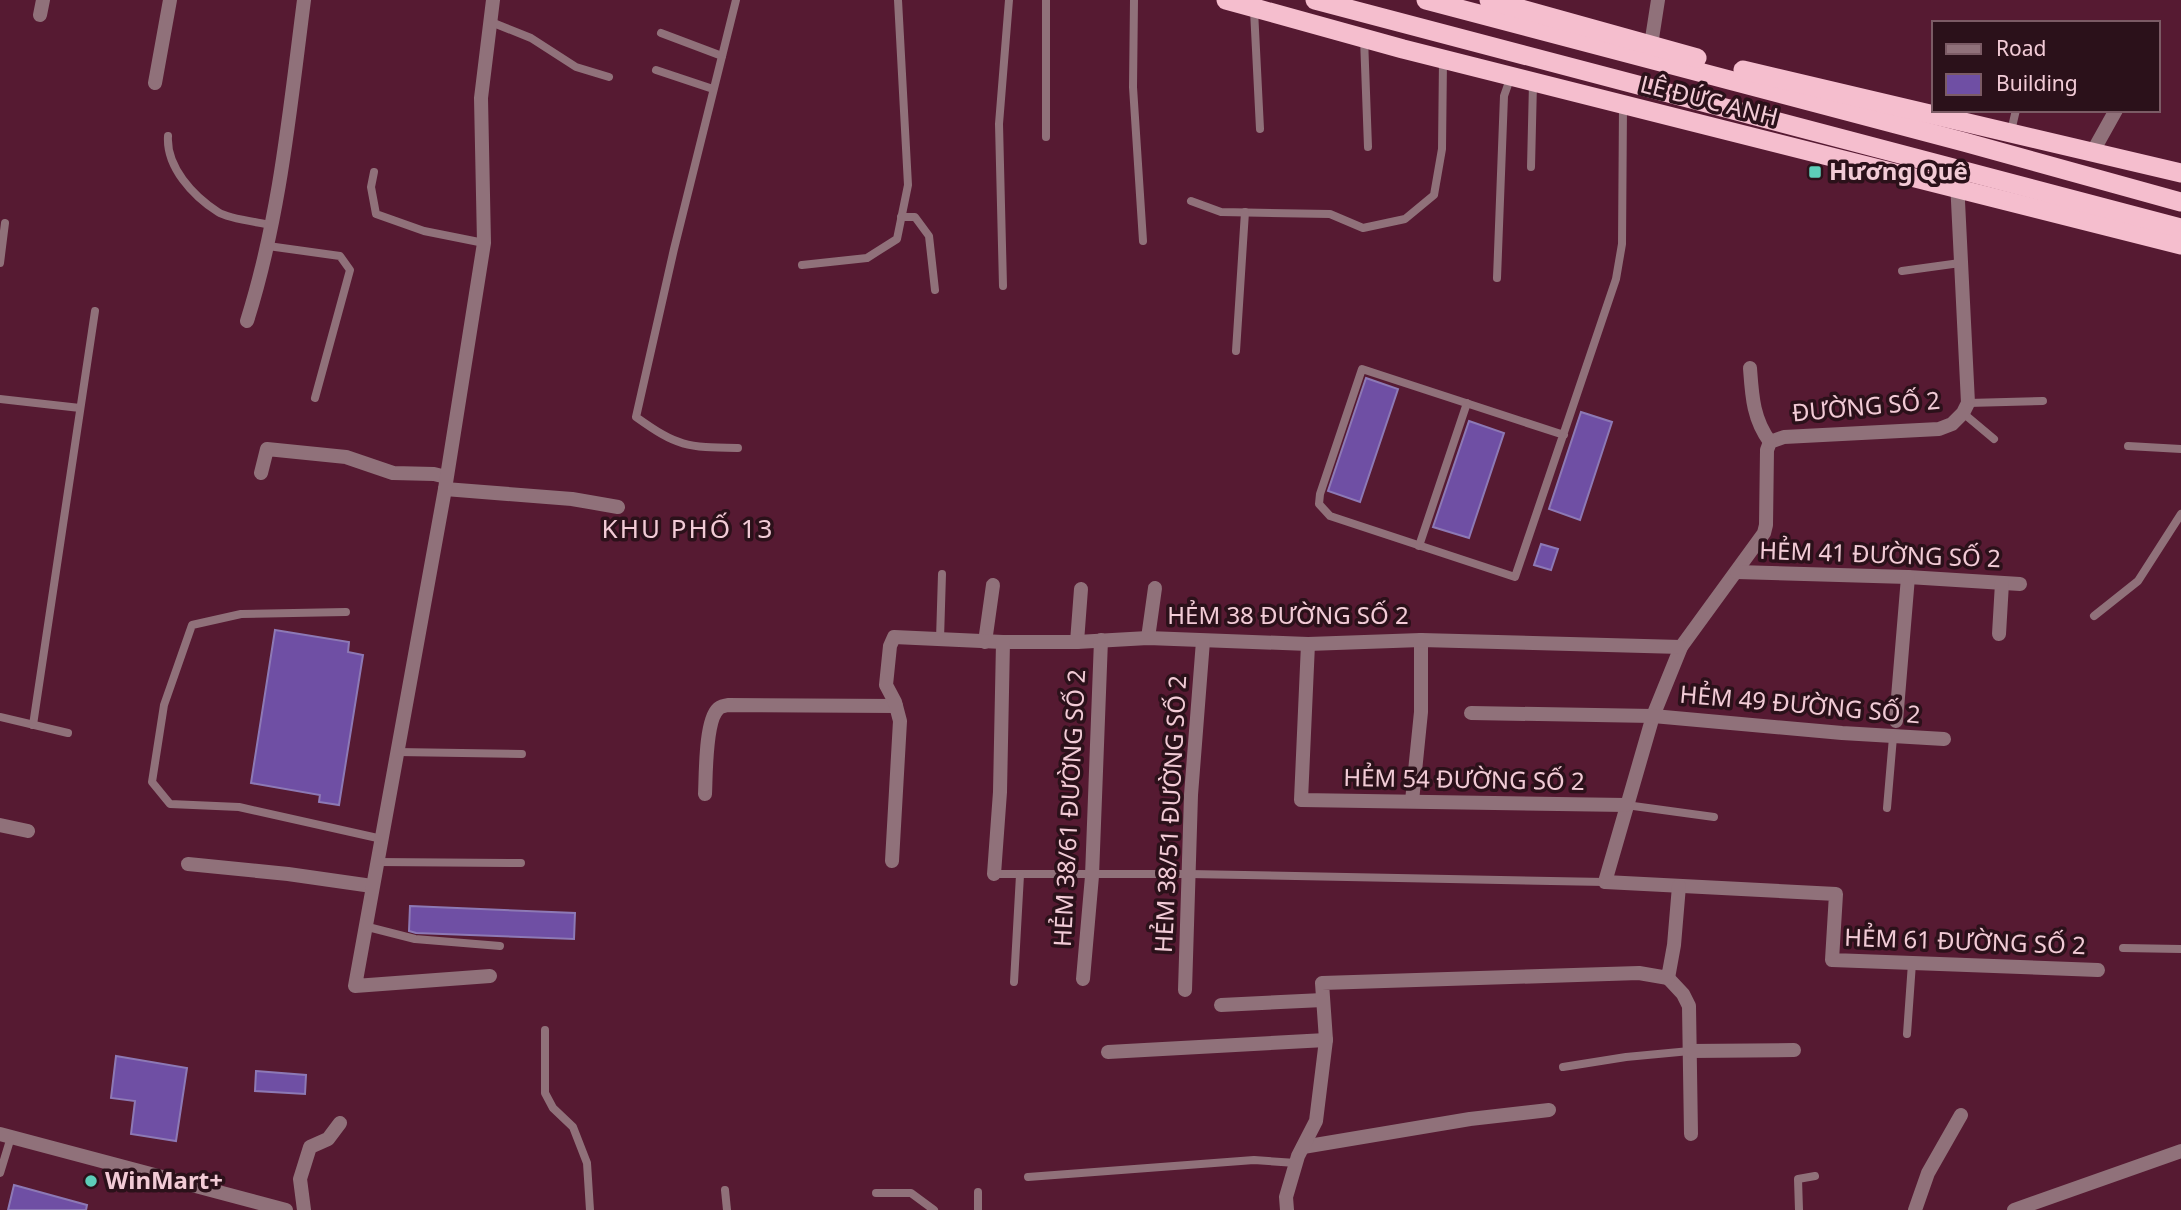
<svg xmlns="http://www.w3.org/2000/svg" width="2181" height="1210" font-family="'Noto Sans',sans-serif">
  <style>
    .building { fill: #6f4fa4; stroke: #8d79b5; stroke-width: 2 }
    .lines { fill: none; stroke-linecap: round; stroke-linejoin: round }
    .service { stroke: #90717a; stroke-width: 8 }
    .minor { stroke: #90717a; stroke-width: 14 }
    .trunk { stroke: #f5bece; stroke-width: 19 }
    .poi-dot { fill: #5dceb9; stroke: #2b111a; stroke-width: 2.5 }
    .labels { text-anchor: middle; stroke-width: 7; stroke-linejoin: round; paint-order: stroke }
    .street-label { font-size: 24px; fill: #f2cbd6; stroke: #2b111a }
    .poi-label { font-size: 24px; font-weight: bold; fill: #f2cbd6; stroke: #2b111a; text-anchor: start }
    .neighbourhood-label { font-size: 26px; letter-spacing: 2px; fill: #f2cbd6; stroke: #2b111a }
  </style>
  <rect width="100%" height="100%" fill="#561a32"/>
  <g class="building">
    <polygon points="1366,378 1398,389 1360,502 1328,491"/>
    <polygon points="1581,412 1612,422 1580,520 1549,509"/>
    <polygon points="1469,421 1504,433 1469,538 1433,527"/>
    <polygon points="1541,544 1558,549 1551,570 1534,565"/>
    <polygon points="275,630 349,642 348,652 363,655 339,805 319,802 320,795 251,783"/>
    <polygon points="410,906 575,913 574,939 416,933 409,931"/>
    <polygon points="116,1056 187,1068 176,1141 131,1134 135,1101 111,1098"/>
    <polygon points="256,1071 306,1075 305,1094 255,1091"/>
    <polygon points="14,1185 87,1205 86,1210 8,1210"/>
  </g>
  <g class="lines">
    <g class="service">
      <path d="M736 0 674 249 636 417C678 447 686 447 738 448"/>
      <polyline points="1134,0 1133,87 1143,241"/>
      <polyline points="1254,10 1260,129"/>
      <polyline points="491,22 531,38 576,67 609,77"/>
      <polyline points="661,33 722,56"/>
      <polyline points="1364,38 1368,147"/>
      <polyline points="656,70 713,89"/>
      <polyline points="2011,131 2016,110"/>
      <path d="M168 136C166 167 193 196 218 212 229 219 257 222 271 225"/>
      <polyline points="1046,137 1046,0"/>
      <polyline points="1531,167 1533,83"/>
      <polyline points="374,172 371,187 376,214 424,231 484,243"/>
      <polyline points="1191,201 1221,212 1330,214 1363,228 1405,219 1434,195 1442,149 1443,60"/>
      <polyline points="901,217 915,217 929,236 935,290"/>
      <polyline points="268,246 340,256 350,270 315,398"/>
      <polyline points="0,263 5,223"/>
      <polyline points="802,265 867,258 897,239 908,185 898,0"/>
      <polyline points="1902,271 1960,263"/>
      <polyline points="1497,278 1504,96 1511,76"/>
      <polyline points="1003,286 999,124 1009,0"/>
      <polyline points="1236,351 1245,212"/>
      <polyline points="0,399 80,408"/>
      <polyline points="1968,403 2043,401"/>
      <polyline points="1963,413 1994,439"/>
      <polyline points="1564,435 1362,369 1320,494 1319,504 1330,516 1515,577 1616,279 1622,244 1623,106"/>
      <polyline points="2128,446 2181,449"/>
      <polyline points="1419,546 1467,403"/>
      <polyline points="346,612 241,614 192,625 164,705 152,782 170,804 239,807 382,839"/>
      <polyline points="2094,616 2138,581 2181,514"/>
      <polyline points="940,639 942,574"/>
      <polyline points="0,717 68,733"/>
      <polyline points="33,725 95,311"/>
      <polyline points="397,752 522,754"/>
      <polyline points="1626,805 1714,817"/>
      <polyline points="1887,808 1893,737"/>
      <polyline points="377,862 521,863"/>
      <polyline points="994,874 1189,874 1605,882"/>
      <polyline points="364,926 415,939 500,946"/>
      <polyline points="2123,948 2181,949"/>
      <polyline points="1014,982 1020,875"/>
      <polyline points="545,1030 545,1093 553,1108 573,1127 587,1163 590,1210"/>
      <polyline points="1907,1034 1912,963"/>
      <polyline points="1563,1067 1626,1057 1690,1051"/>
      <polyline points="0,1173 11,1137"/>
      <polyline points="1028,1177 1254,1160 1296,1163"/>
      <polyline points="725,1190 727,1210"/>
      <polyline points="876,1193 911,1193 934,1210"/>
      <polyline points="978,1210 978,1192"/>
      <polyline points="1799,1210 1798,1179 1815,1176"/>
    </g>
    <g class="minor">
      <polyline points="40,15 43,0"/>
      <polyline points="1651,45 1658,0"/>
      <polyline points="155,83 170,0"/>
      <polyline points="2092,153 2116,110"/>
      <polyline points="1957,181 1968,403 1963,413 1952,424 1939,429 1784,437 1770,442 1767,450 1766,525 1764,533 1681,647 1653,716 1605,882 1836,894 1832,960 2098,970"/>
      <path d="M247 321C280 217 290 108 304 0"/>
      <path d="M1750 368C1752 396 1753 419 1770 442"/>
      <polyline points="261,473 267,449 346,457 393,473 434,474 446,477"/>
      <polyline points="445,489 572,499 618,507"/>
      <polyline points="1737,572 1908,577 2020,584"/>
      <polyline points="1999,634 2002,583"/>
      <polyline points="1148,638 1155,588"/>
      <polyline points="985,642 993,585"/>
      <polyline points="1077,642 1081,589"/>
      <polyline points="1308,644 1301,800 1626,805"/>
      <polyline points="1471,713 1653,716 1842,733 1944,739"/>
      <polyline points="1896,721 1908,577"/>
      <path d="M705 794C706 776 705 721 718 709 720 706 724 706 728 705L896 706"/>
      <polyline points="1412,801 1421,712 1421,640"/>
      <polyline points="0,825 28,831"/>
      <polyline points="892,861 900,721 895,702 886,685 890,646 894,637 1003,642 1077,642 1148,638 1308,644 1421,640 1681,647"/>
      <polyline points="188,864 288,874 372,886"/>
      <polyline points="994,874 1000,792 1003,642"/>
      <polyline points="490,976 355,986 445,489 484,243 481,98 493,0"/>
      <polyline points="1668,978 1683,994 1689,1006 1691,1134"/>
      <polyline points="1083,979 1092,876 1101,640"/>
      <polyline points="1185,990 1191,795 1203,641"/>
      <polyline points="1221,1005 1323,1000"/>
      <polyline points="1690,1051 1794,1050"/>
      <polyline points="1108,1052 1326,1040"/>
      <polyline points="0,1134 286,1210"/>
      <polyline points="1303,1147 1470,1119 1549,1110"/>
      <polyline points="304,1210 300,1179 310,1147 328,1139 340,1123"/>
      <polyline points="1287,1210 1286,1197 1298,1156 1316,1121 1326,1040 1322,983 1639,973 1668,978 1674,945 1679,886"/>
      <polyline points="1915,1210 1928,1173 1961,1115"/>
      <polyline points="2014,1210 2181,1151"/>
    </g>
    <g class="trunk">
      <polyline points="1226,0 1403,49 2181,245"/>
      <polyline points="1315,0 2181,228"/>
      <polyline points="1426,0 1964,142 2181,202"/>
      <polyline points="1489,0 1697,58"/>
      <polyline points="1743,70 2181,173"/>
    </g>
  </g>
  <g class="poi-dot">
    <rect x="1808" y="165" width="14" height="14" rx="3.5"/>
    <circle cx="91" cy="1181" r="7"/>
  </g>
  <g class="labels">
    <g class="street-label">
      <text transform="translate(1709 101) rotate(14)" y="8">LÊ ĐỨC ANH</text>
      <text transform="translate(1866 407) rotate(-5)" y="8">ĐƯỜNG SỐ 2</text>
      <text transform="translate(1880 555) rotate(2)" y="8">HẺM 41 ĐƯỜNG SỐ 2</text>
      <text x="1288" y="624">HẺM 38 ĐƯỜNG SỐ 2</text>
      <text transform="translate(1800 705) rotate(5)" y="8">HẺM 49 ĐƯỜNG SỐ 2</text>
      <text transform="translate(1464 780) rotate(1)" y="8">HẺM 54 ĐƯỜNG SỐ 2</text>
      <text transform="translate(1070 808) rotate(-87)" y="8">HẺM 38/61 ĐƯỜNG SỐ 2</text>
      <text transform="translate(1171 814) rotate(-87)" y="8">HẺM 38/51 ĐƯỜNG SỐ 2</text>
      <text transform="translate(1965 942) rotate(2)" y="8">HẺM 61 ĐƯỜNG SỐ 2</text>
    </g>
    <g class="poi-label">
      <text x="1829" y="180">Hương Quê</text>
      <text x="105" y="1189">WinMart+</text>
    </g>
    <g class="neighbourhood-label">
      <text x="688" y="538">KHU PHỐ 13</text>
    </g>
  </g>
  <rect x="1932" y="21" width="228" height="91" fill="#2b111a" stroke="#7b5b65" stroke-width="2"/>
  <rect x="1946" y="44" width="35" height="10" fill="#90717a" stroke="#7b5b65" stroke-width="2"/>
  <text x="1996" y="56" font-size="21" fill="#f2cbd6">Road</text>
  <rect x="1946" y="74" width="35" height="21" fill="#6f4fa4" stroke="#7b5b65" stroke-width="2"/>
  <text x="1996" y="91" font-size="21" fill="#f2cbd6">Building</text>
</svg>
